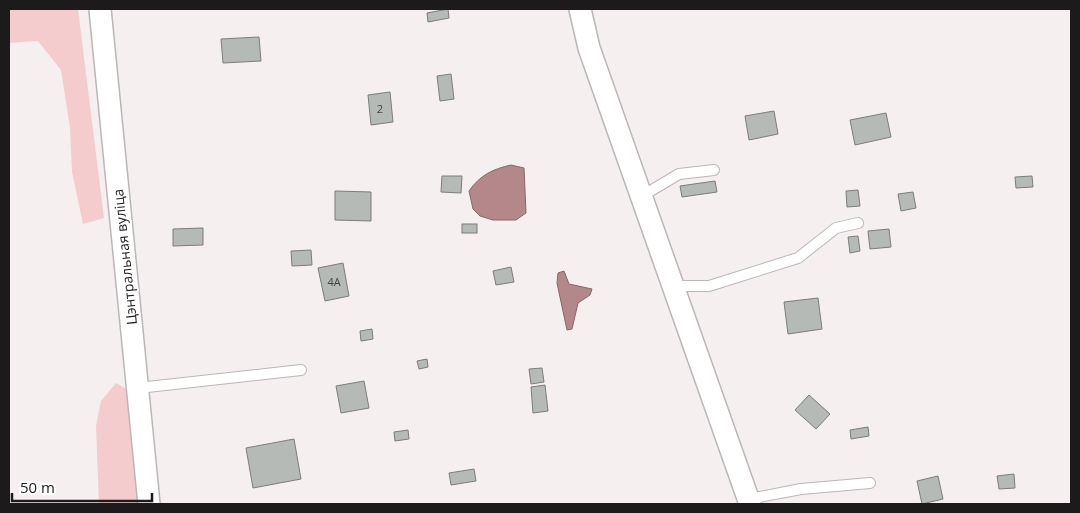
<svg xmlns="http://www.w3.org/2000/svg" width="1080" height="513" font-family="'Open Sans',sans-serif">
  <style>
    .green { fill: #f5ccce }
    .water { fill: #b4888a; stroke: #866768 }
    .building { fill: #b6bab6; stroke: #7a7d79 }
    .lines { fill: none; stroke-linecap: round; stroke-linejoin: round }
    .service-casing { stroke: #bcb6b6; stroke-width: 12 }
    .minor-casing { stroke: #bcb6b6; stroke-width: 24 }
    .service { stroke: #fff; stroke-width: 10 }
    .minor { stroke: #fff; stroke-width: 21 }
    .labels { text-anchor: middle; stroke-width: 4; stroke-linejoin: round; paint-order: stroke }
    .number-label { font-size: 11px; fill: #424241 }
    .street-label { font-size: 14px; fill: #1c1a1a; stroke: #fff }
  </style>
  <rect width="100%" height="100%" fill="#f5efef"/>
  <g class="green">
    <polygon points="9,9 78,9 104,218 83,224 72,172 70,128 61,70 38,41 9,43"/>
    <polygon points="116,383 125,388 131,399 140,504 99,504 96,426 101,401"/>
  </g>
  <g class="water">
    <path d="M511 165 524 168 526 213 516 220H493L480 216 473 209 469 191C480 175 493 169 511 165Z"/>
    <polygon points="564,271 569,284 592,289 590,295 578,303 572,329 567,330 557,283 558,273"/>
  </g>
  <g class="building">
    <polygon points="448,9 449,18 428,22 427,13"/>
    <polygon points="259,37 261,61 223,63 221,39"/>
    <polygon points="451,74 454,99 440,101 437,76"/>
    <polygon points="390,92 393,122 371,125 368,95"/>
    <polygon points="774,111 778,134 749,140 745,116"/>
    <polygon points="886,113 891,137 855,145 850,120"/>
    <polygon points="442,176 462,176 461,193 441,192"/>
    <polygon points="1032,176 1033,187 1016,188 1015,177"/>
    <polygon points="715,181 717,192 682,197 680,186"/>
    <polygon points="858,190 860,206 847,207 846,191"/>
    <polygon points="335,191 371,192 371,221 335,220"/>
    <polygon points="913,192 916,208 901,211 898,194"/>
    <rect x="462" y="224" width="15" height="9"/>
    <polygon points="203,228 203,245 173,246 173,229"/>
    <polygon points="889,229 891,247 870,249 868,231"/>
    <polygon points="858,236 860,251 850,253 848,237"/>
    <polygon points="311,250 312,265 292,266 291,251"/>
    <polygon points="343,263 349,296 325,301 318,268"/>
    <polygon points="511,267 514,282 496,285 493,271"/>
    <polygon points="818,298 822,329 788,334 784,302"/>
    <polygon points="372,329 373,339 361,341 360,331"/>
    <polygon points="427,359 428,367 419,369 417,361"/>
    <polygon points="542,368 544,382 531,384 529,369"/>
    <polygon points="364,381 369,408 341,413 336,386"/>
    <polygon points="545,385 548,411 533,413 531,387"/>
    <polygon points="809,395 830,414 816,429 795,410"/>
    <polygon points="868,427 869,436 851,439 850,430"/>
    <polygon points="408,430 409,439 395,441 394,432"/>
    <polygon points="294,439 301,479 253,488 246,448"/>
    <polygon points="474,469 476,481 451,485 449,473"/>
    <polygon points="1014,474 1015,488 999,489 997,476"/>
    <polygon points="938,476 943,499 922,504 917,481"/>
  </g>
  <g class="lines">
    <g class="service-casing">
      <g id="service">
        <polyline points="642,196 679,174 714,170"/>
        <polyline points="672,286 709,286 798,258 836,228 858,223"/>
        <polyline points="138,388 301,370"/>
        <polyline points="749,499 801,489 870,483"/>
      </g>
    </g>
    <g class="minor-casing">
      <g id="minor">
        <polyline points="100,9 149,504"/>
        <polyline points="580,9 589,48 750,504"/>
      </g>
    </g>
    <use href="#service" class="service"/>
    <use href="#minor" class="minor"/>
  </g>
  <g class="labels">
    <g class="number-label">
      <text x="380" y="113">2</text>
      <text x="334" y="286">4А</text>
    </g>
    <g class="street-label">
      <text transform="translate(125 257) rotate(-96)" y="5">Цэнтральная вуліца</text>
    </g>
  </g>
  <rect width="1080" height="513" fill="none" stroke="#1c1a1a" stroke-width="20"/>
  <path d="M12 493v8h140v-8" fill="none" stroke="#1c1a1a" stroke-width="2.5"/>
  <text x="20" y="493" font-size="15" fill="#1c1a1a" stroke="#ffffff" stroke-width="4" paint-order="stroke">50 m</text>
</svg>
